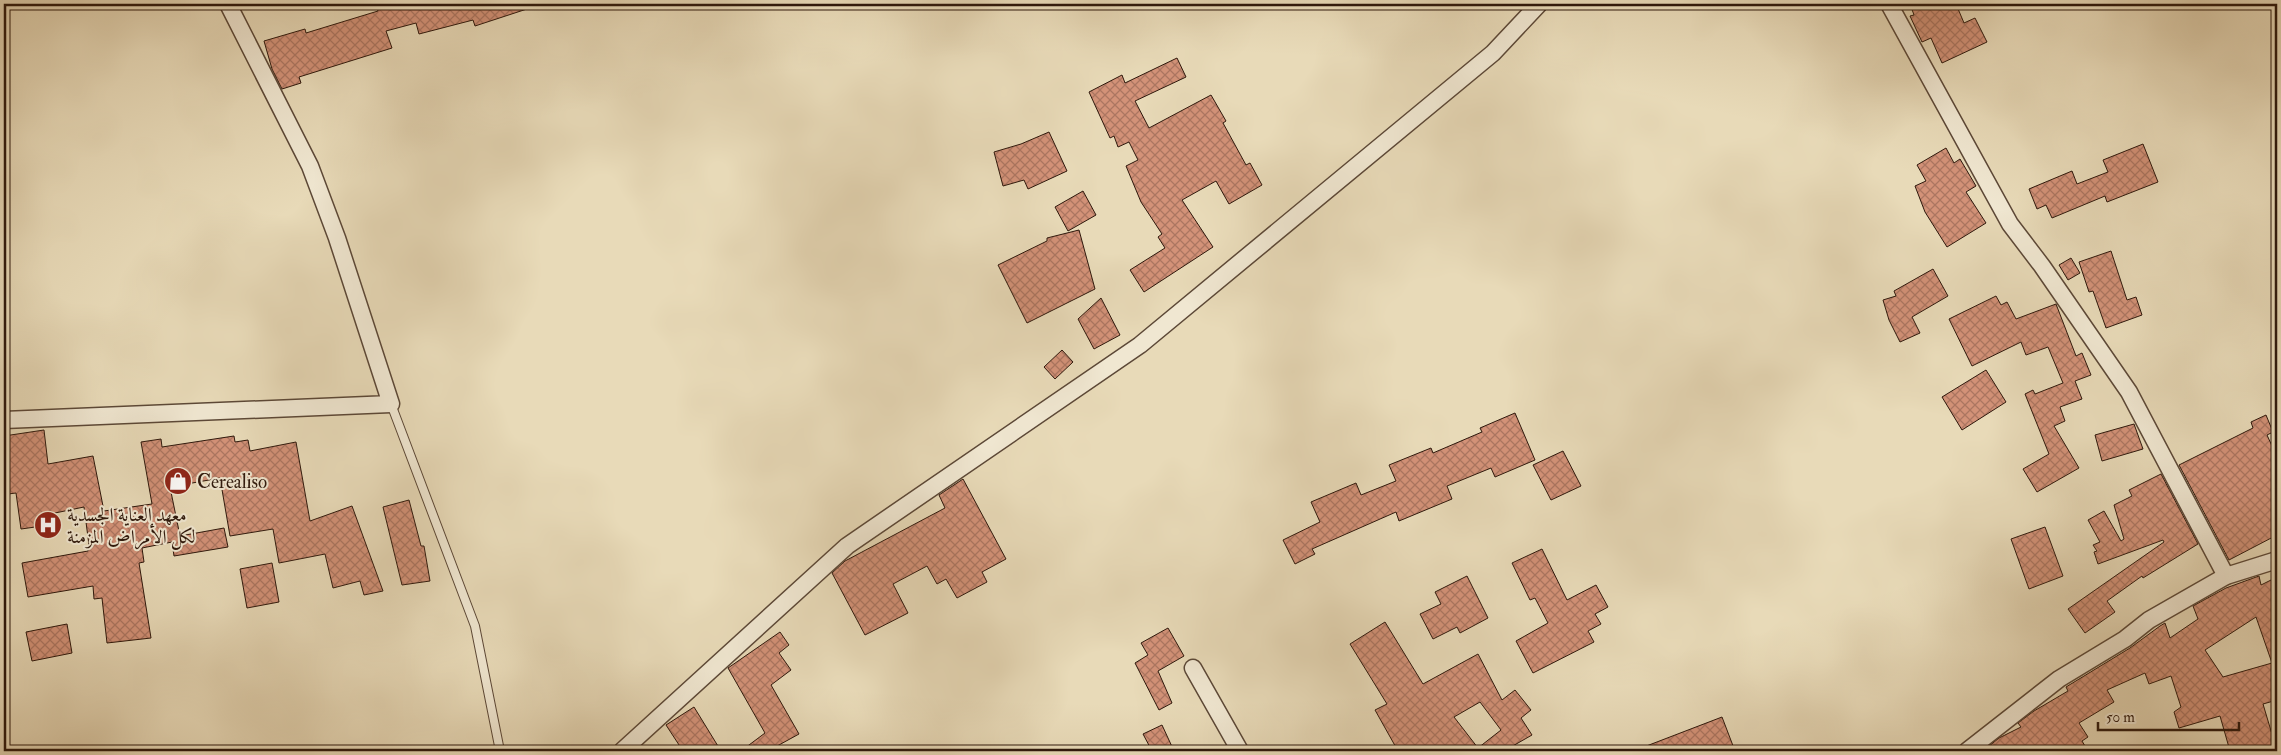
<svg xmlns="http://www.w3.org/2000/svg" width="2281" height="755" font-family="'IM FELL Double Pica',Amiri,serif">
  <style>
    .building { fill: url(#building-cross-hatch); stroke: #2e180c; fill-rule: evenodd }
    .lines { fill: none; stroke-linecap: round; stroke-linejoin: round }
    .service-casing { stroke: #5c4837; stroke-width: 10 }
    .minor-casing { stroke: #5c4837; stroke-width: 19 }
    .service { stroke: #f0e7d1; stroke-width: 8 }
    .minor { stroke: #f0e7d1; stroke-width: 16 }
    .labels { text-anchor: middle; stroke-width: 4; stroke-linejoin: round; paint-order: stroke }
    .poi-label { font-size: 19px; fill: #2e180c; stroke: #f0e7d1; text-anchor: start }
  </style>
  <defs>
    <pattern id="building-cross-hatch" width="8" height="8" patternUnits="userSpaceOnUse" patternTransform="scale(1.25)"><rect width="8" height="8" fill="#d39278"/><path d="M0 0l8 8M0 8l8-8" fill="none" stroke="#ac7661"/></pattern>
  </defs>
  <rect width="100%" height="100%" fill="#e8dab8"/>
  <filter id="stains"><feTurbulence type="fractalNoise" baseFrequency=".004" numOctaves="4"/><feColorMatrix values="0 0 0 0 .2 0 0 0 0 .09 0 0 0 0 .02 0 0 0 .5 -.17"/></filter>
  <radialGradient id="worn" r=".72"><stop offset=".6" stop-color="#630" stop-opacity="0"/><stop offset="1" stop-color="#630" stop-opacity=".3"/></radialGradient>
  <g class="building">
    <polygon points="376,4 533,4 533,7 475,26 473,20 419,34 416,23 386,31 392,48 299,77 301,83 282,89 272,69 264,41 305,29 306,33 378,11"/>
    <polygon points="1910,4 1956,4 1964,23 1975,18 1987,42 1942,63 1931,38 1922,42 1910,16 1914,15"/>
    <polygon points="1177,58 1186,77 1135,101 1149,128 1211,95 1226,121 1223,123 1246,165 1250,163 1262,185 1229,204 1216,181 1182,200 1213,247 1144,292 1130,270 1165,248 1158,237 1162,234 1141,202 1126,166 1138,160 1129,142 1118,147 1114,136 1110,138 1089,92 1122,75 1125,83"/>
    <polygon points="1049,132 1067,171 1028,189 1024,180 1003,186 994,152 1021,144"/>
    <polygon points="2143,144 2158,182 2107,202 2105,196 2052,218 2046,205 2037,209 2029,189 2072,171 2077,184 2108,172 2103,160"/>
    <polygon points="1946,148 1954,163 1960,159 1976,186 1966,192 1986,223 1947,247 1925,212 1915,186 1926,181 1917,165"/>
    <polygon points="1083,191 1096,215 1068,231 1055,207"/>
    <polygon points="1079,230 1095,289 1027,323 998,265 1047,241 1047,238"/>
    <polygon points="2111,251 2127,300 2136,297 2142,315 2106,328 2093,291 2089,292 2079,262"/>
    <polygon points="2071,258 2080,273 2068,280 2059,265"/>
    <polygon points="1933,269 1948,296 1912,317 1920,333 1900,342 1889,320 1883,300 1896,296 1894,291"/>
    <polygon points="1996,296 2001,305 2007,302 2016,319 2056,304 2076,356 2082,353 2091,375 2075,381 2082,399 2060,407 2065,421 2054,426 2079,468 2037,492 2023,469 2049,454 2025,394 2033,390 2035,394 2063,383 2048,347 2026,355 2021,342 1972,366 1949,319"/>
    <polygon points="1101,298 1120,335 1094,349 1078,319"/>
    <polygon points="1062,350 1073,362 1055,379 1044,367"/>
    <polygon points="1986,370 2006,402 1962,430 1942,397"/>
    <polygon points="1515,413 1535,460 1495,477 1491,468 1447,486 1452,499 1399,521 1396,512 1312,549 1315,554 1295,564 1283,540 1320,522 1311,502 1356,483 1361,495 1396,481 1389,465 1431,448 1433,453 1482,432 1480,428"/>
    <polygon points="2266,415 2273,432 2267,435 2277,457 2277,535 2229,560 2179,465 2253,428 2251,422"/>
    <polygon points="2134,424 2143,449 2102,461 2095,435"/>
    <polygon points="44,430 48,464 93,456 104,511 152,504 141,442 161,439 162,447 234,436 235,442 248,440 250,451 296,442 310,521 352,506 383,591 364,595 360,581 333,588 325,554 279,563 273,529 230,536 220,478 170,487 180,536 224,528 228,547 174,556 172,542 142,548 144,562 139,563 151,638 107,643 102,598 94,599 93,586 28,597 22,563 88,551 89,545 84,507 55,513 57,524 21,529 16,493 8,494 4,463 4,436"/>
    <polygon points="1563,451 1581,486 1551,500 1533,465"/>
    <polygon points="2161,474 2198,544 2143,578 2142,576 2107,601 2115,612 2085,633 2068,609 2164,542 2163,540 2098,564 2094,552 2097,551 2093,545 2100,542 2088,520 2104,511 2121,541 2124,539 2114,505 2132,496 2129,490"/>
    <polygon points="963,479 1006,559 982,572 987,582 957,598 946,579 937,584 927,566 893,584 908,613 865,635 832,573 845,561 945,508 939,495"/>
    <polygon points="409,500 421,546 424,546 430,581 402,585 383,507"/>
    <polygon points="2045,527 2063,576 2029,589 2011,539"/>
    <polygon points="1542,549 1567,600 1596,585 1608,607 1595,614 1601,624 1588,631 1594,642 1533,673 1516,641 1548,623 1535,598 1530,600 1512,563"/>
    <polygon points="272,563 279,602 247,608 240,569"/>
    <polygon points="1467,576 1488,618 1460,633 1457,627 1433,639 1420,614 1441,604 1435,592"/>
    <path d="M2259 576 2261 585 2277 577V700L2263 704 2277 751H2230L2220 716 2179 728 2174 712 2181 707 2171 676 2149 684 2145 673 2107 690 2114 702 2079 723 2088 737 2082 741 2088 751H1983L1999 738 2021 727 2018 723 2034 711 2068 691 2066 687 2130 648 2160 626 2165 623 2170 638 2198 619 2193 606 2226 588ZM2256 617 2272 663 2223 677 2205 650Z"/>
    <path d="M1385 622 1423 684 1478 654 1502 700 1515 690 1531 710 1521 718 1532 735 1504 751H1398L1375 710 1387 704 1350 644ZM1480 702 1501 730 1478 748 1454 717Z"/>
    <polygon points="67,624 72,653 32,661 26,632"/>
    <polygon points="1168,628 1184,656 1158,671 1172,703 1159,710 1135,663 1148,655 1141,643"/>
    <polygon points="780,632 789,645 779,653 791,670 771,685 799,734 768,751 741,751 765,733 728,668"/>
    <polygon points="694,707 721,751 683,751 666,725"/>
    <polygon points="1722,717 1735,751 1636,751 1636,750"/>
    <polygon points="1162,725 1174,751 1152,751 1143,734"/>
  </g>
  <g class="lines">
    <g class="service-casing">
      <polyline id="service" points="391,404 475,626 500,751"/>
    </g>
    <g class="minor-casing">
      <g id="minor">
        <polyline points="1889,4 2010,224 2042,266 2129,392 2226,576"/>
        <polyline points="4,420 391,404 337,238 310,166 228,4"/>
        <polyline points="1193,668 1240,751"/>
        <polyline points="622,751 847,546 1140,345 1493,53 1539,4"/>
        <polyline points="1967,751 2059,679 2125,639 2149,620 2226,576 2277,560"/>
      </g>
    </g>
    <use href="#service" class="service"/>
    <use href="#minor" class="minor"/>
  </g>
  <defs>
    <g id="shop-disc" transform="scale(1.4375)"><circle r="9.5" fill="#8f2418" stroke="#f0e7d1"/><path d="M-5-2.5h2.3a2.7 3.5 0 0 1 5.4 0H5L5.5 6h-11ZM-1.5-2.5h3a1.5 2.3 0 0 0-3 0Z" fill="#fff"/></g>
    <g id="hospital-disc" transform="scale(1.4375)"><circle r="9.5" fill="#8f2418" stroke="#f0e7d1"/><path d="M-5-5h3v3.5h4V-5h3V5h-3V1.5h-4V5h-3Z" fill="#fff"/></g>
  </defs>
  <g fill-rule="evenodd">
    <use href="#shop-disc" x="178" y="481"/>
    <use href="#hospital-disc" x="48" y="525"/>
  </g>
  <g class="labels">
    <g class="poi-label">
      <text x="197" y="488">Cerealiso</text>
      <text x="67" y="521">معهد العناية الجسدية<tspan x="67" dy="22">لكل الأمراض المزمنة</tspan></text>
    </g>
  </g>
  <rect width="2281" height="755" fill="none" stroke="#e8dab8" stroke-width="20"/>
  <rect x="5" y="5" width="2271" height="745" fill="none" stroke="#2e180c" stroke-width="2.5"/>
  <rect x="10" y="10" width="2261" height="735" fill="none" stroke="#2e180c"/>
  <path d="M2098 722v8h141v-8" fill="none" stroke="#2e180c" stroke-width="2.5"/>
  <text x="2106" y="722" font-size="15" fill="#2e180c" stroke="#f0e7d1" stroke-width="4" paint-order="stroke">50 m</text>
  <rect width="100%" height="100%" filter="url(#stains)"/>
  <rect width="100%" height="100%" fill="url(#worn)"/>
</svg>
